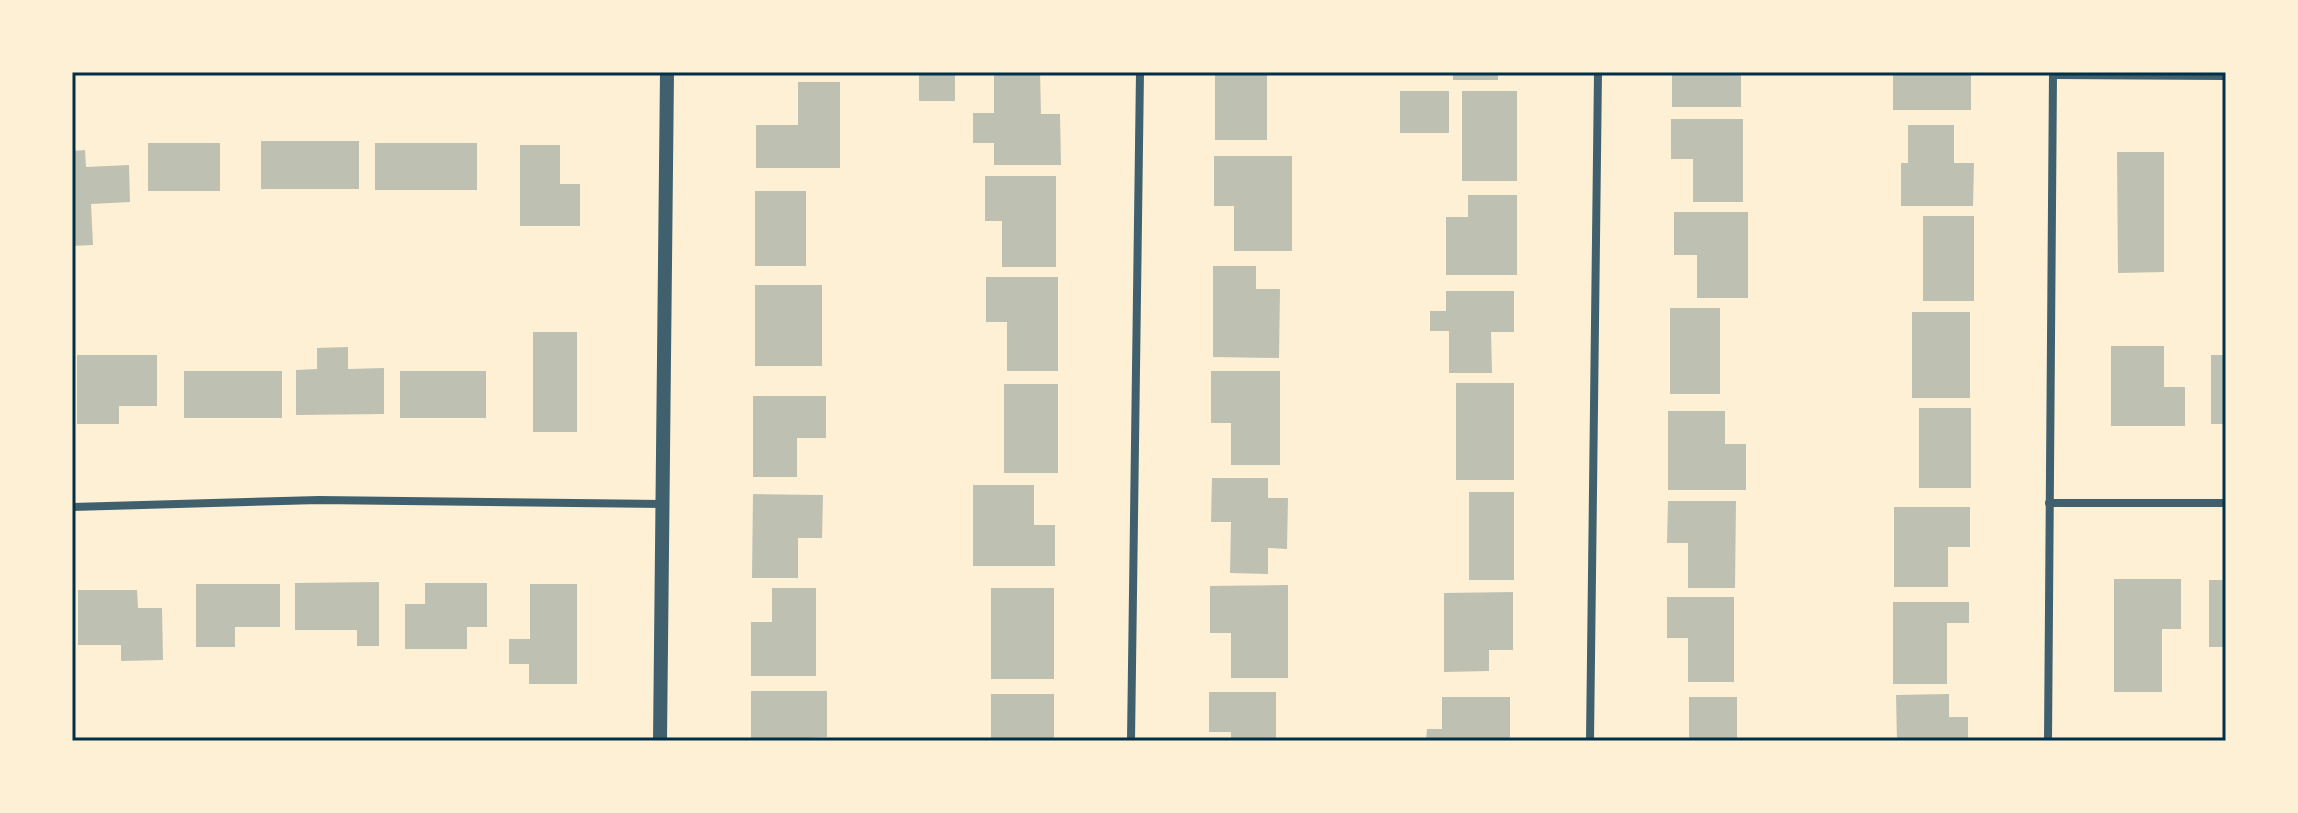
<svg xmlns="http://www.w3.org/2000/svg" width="2298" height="813" font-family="'Playfair Display',serif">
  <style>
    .building { fill: #bec0b2 }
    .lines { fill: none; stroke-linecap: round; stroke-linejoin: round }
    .minor { stroke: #3f606c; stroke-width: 8 }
    .tertiary { stroke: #3f606c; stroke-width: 14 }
    .neatline { fill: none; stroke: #003049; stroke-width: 3 }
  </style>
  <rect width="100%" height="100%" fill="#fdf0d5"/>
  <g class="building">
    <polygon points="994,72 1040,72 1041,114 1060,114 1061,165 994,165 994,143 973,143 973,113 994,113"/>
    <rect x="1215" y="72" width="52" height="68"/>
    <rect x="1453" y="72" width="45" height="8"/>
    <rect x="1672" y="72" width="69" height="35"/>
    <rect x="1893" y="72" width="78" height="38"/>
    <rect x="919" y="75" width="36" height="26"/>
    <polygon points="798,82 840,82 840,168 756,168 756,125 798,125"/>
    <rect x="1400" y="91" width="49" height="42"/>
    <rect x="1462" y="91" width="55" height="90"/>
    <polygon points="1671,119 1743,119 1743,202 1693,202 1693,159 1671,159"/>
    <polygon points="1908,125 1954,125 1954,163 1974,163 1973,206 1901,206 1901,163 1908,163"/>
    <rect x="261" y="141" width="98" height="48"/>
    <rect x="148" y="143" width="72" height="48"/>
    <rect x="375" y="143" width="102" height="47"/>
    <polygon points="520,145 560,145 560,184 580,184 580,226 520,226"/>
    <polygon points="85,150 86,167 129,165 130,202 91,204 93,245 72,246 72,151"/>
    <polygon points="2117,152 2164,152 2164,272 2118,273"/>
    <polygon points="1214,156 1292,156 1292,251 1234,251 1234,206 1214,206"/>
    <polygon points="985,176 1056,176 1056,267 1002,267 1002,221 985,221"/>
    <rect x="755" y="191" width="51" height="75"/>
    <polygon points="1468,195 1517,195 1517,275 1446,275 1446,217 1468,217"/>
    <polygon points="1674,212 1748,212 1748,298 1697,298 1697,255 1674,255"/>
    <rect x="1923" y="216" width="51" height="85"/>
    <polygon points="1213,266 1256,266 1256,289 1280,289 1279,358 1213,357"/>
    <polygon points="986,277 1058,277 1058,371 1007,371 1007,322 986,322"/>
    <rect x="755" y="285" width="67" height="81"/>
    <polygon points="1446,291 1514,291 1514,332 1491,332 1492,373 1449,373 1449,331 1430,331 1430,311 1446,311"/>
    <rect x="1670" y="308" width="50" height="86"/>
    <rect x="1912" y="312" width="58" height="86"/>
    <rect x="533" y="332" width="44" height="100"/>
    <polygon points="2111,346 2164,346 2164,387 2185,387 2185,426 2111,426"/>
    <polygon points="348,347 348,369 384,368 384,414 296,415 296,370 317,369 317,348"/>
    <polygon points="77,355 157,355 157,406 119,406 119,424 77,424"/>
    <rect x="2211" y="355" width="15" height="69"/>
    <rect x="184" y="371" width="98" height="47"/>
    <rect x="400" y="371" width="86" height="47"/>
    <polygon points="1211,371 1280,371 1280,465 1231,465 1231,423 1211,423"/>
    <rect x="1456" y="383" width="58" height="97"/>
    <rect x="1004" y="384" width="54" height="89"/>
    <polygon points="753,396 826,396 826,438 797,438 797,477 753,477"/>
    <rect x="1919" y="408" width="52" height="80"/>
    <polygon points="1668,411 1725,411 1725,444 1746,444 1746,490 1668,490"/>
    <polygon points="1212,478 1268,478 1268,498 1288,498 1287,549 1268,548 1268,574 1230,573 1231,522 1211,522"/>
    <polygon points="973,485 1034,485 1034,525 1055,525 1055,566 973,566"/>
    <rect x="1469" y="492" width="45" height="88"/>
    <polygon points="753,494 823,495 822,538 798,538 798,578 752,578"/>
    <polygon points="1668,501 1736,501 1735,588 1688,588 1688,543 1667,543"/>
    <polygon points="1894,507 1970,507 1970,547 1948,547 1948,587 1894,587"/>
    <polygon points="2114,579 2181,579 2181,629 2162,629 2162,692 2114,692"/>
    <rect x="2209" y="580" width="17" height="67"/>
    <polygon points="379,582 379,646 357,646 357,630 295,630 295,583"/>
    <polygon points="425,583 487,583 487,627 467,627 467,649 405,649 405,604 425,604"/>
    <polygon points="196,584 280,584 280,627 235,627 235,647 196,647"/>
    <polygon points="530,584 577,584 577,684 529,684 529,664 509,664 509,639 530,639"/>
    <polygon points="1288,585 1288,678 1231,678 1231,633 1210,633 1210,586"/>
    <polygon points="772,588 816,588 816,676 751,676 751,622 772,622"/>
    <rect x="991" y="588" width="63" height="91"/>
    <polygon points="78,590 137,590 138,608 162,608 163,660 121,661 121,645 78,645"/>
    <polygon points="1513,592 1513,650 1489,650 1489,671 1444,672 1444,593"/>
    <polygon points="1667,597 1734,597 1734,682 1688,682 1688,638 1667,638"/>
    <polygon points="1893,602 1969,602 1969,623 1947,623 1947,684 1893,684"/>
    <polygon points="751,691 827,691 827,737 751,741"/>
    <polygon points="1209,692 1276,692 1276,741 1231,741 1231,732 1209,732"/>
    <rect x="991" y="694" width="63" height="47"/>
    <polygon points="1949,694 1949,717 1968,717 1968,741 1897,741 1896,695"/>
    <polygon points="1442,697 1510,697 1510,738 1426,741 1427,729 1442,729"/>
    <rect x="1689" y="697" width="48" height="44"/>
  </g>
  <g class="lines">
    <g class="minor">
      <polyline points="2053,75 2226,76"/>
      <polyline points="2049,503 2226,503"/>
      <polyline points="72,507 319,500 663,504"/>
      <polyline points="1131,741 1140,72"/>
      <polyline points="1590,741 1598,72"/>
      <polyline points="2048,741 2053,72"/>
    </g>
    <polyline class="tertiary" points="660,741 667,72"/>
  </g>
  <rect width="2298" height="813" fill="none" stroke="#fdf0d5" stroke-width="148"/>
  <rect x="74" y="74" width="2150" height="665" class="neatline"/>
</svg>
